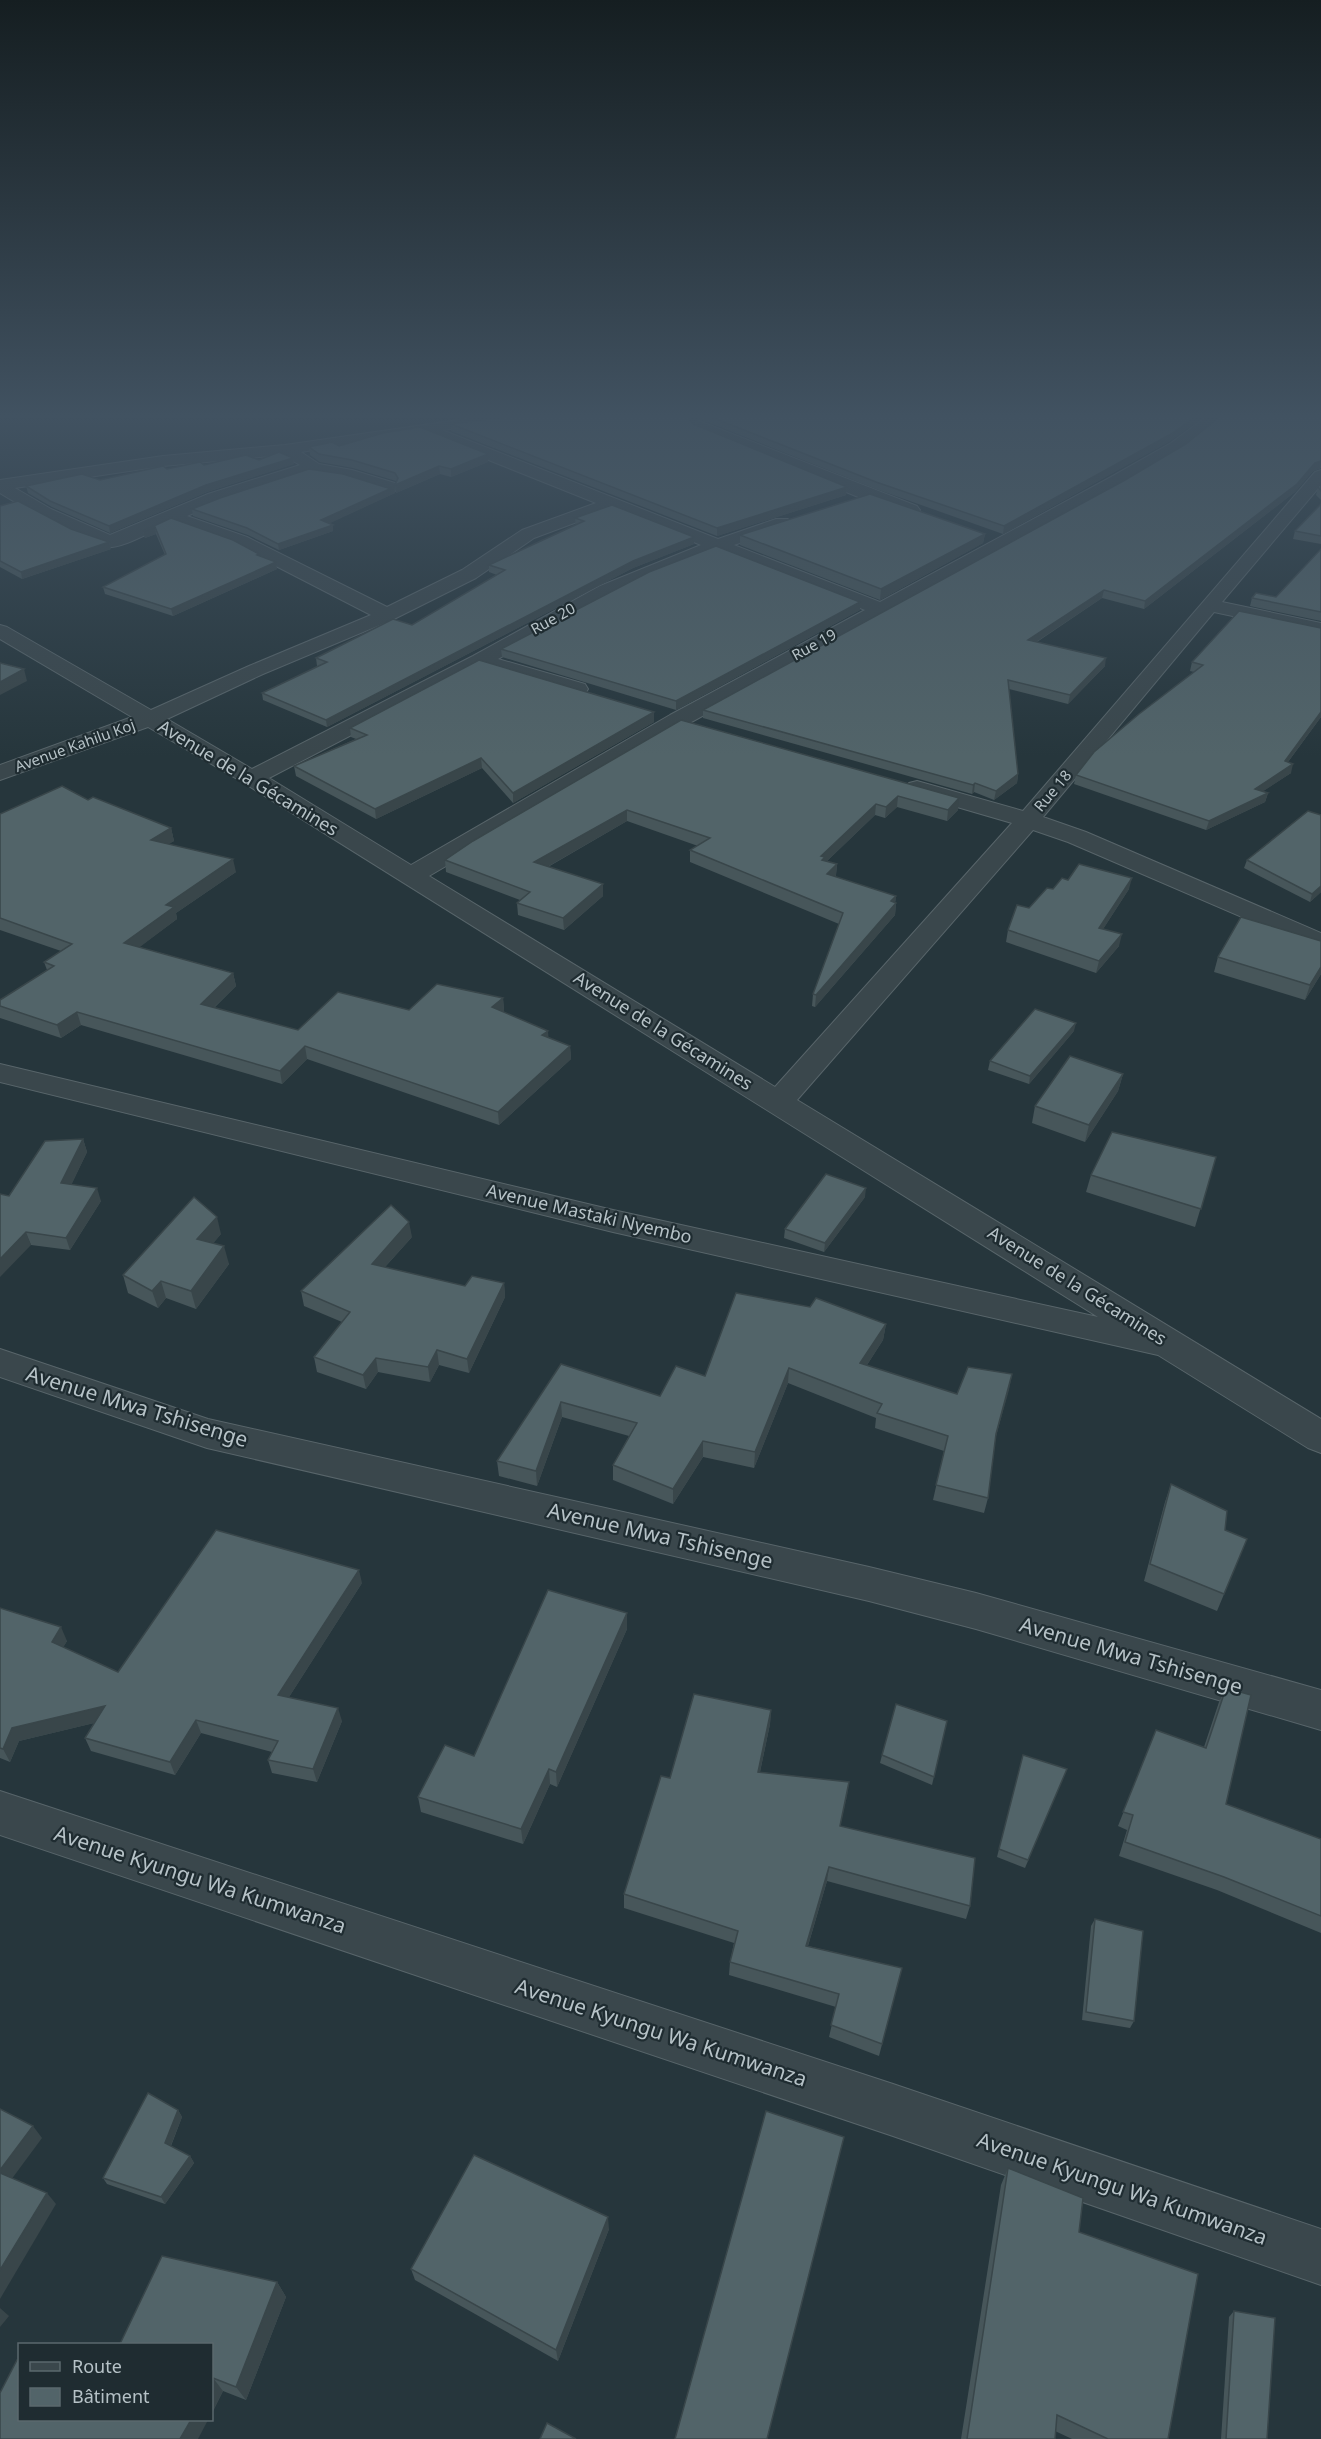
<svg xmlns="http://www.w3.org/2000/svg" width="1321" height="2439" font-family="'Noto Sans',sans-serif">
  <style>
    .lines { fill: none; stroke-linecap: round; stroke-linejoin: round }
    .street-casing { stroke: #58656a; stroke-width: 2 }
    .street { fill: #3a474c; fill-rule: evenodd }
    .wall { fill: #47565a }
    .shaded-wall { fill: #39464a }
    .building { fill: #526469; stroke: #39464a; stroke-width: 1.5 }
    .labels { text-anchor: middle; stroke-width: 4.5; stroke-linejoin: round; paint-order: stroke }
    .far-street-label { font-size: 15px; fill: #b6c2c7; stroke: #1f2c31 }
    .street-label { font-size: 18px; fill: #b6c2c7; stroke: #1f2c31 }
    .near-street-label { font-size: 21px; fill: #b6c2c7; stroke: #1f2c31 }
  </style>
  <rect width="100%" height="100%" fill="#26363c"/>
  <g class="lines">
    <g class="street-casing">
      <g id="street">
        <path d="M493 415H535L527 420 442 430 718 539 776 519H788L791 523 788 527 734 545 880 602 1111 477 1171 443 1209 415H1226L1183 449 1123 485 686 725 429 876 775 1087 1012 823 909 793 905 788 909 783 917 781 1023 811 1315 472 1321 470V485L1222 602 1321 623V635L1214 612 1043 817 1086 832 1321 933V951L1068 842 1033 830 797 1100 1321 1419V1453L1308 1448 1158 1355 613 1232 0 1082V1064L613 1210 1098 1317 244 783 148 727 0 780V765L132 717 0 639V625L7 627 151 710 249 666 371 615 235 545 172 522C155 529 130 545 112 547 95 549 18 504 0 493V480L163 456 285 445ZM421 433 596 503 522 530 462 570 387 607 247 537 187 516 220 502 310 473 344 478 389 492 395 491 397 487 395 483 352 470 319 464 301 452ZM282 455 300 465 208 494 110 535 51 509 15 488 163 466ZM612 509 701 545 600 586 473 656 252 769 167 719 263 674 394 619 476 578 534 538ZM717 551 865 610 670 715 411 865 269 778 482 667 569 694 577 695 585 694 588 689 585 684 498 659 614 594Z"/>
        <polygon points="699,421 917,506 920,510 917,514 911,515 863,499 694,429 691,426"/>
        <polygon points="0,1349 208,1419 869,1567 976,1593 1321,1690 1321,1730 976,1629 869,1601 207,1448 0,1377"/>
        <polygon points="0,1791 893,2084 1321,2229 1321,2285 893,2136 0,1835"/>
      </g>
    </g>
    <use href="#street" class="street"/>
  </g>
  <g class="wall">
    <polygon points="524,415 1206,415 1170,441 1003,534 876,489 700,419 693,423 847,487 846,495 717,536 451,431 451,424"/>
    <polygon points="1321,415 1321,468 1313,471 1295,492 1144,609 1102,598 1037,642 1105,666 1068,704 1009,689 1018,774 1017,783 994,800 974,792 972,794 703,718 703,710 1125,480 1186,444"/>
    <polygon points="339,446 488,454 488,462 451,477 440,474 396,493 395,485 396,481 353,468 320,462 310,455 309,447"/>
    <polygon points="293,458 294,464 207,492 110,533 52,507 28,493 26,486 100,480 167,469 204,465"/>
    <polygon points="1321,483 1321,500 1316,495 1318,487"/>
    <polygon points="394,487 395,493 329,523 333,531 279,550 248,535 193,516 192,509"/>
    <polygon points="1321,504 1321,544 1293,539 1295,531"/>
    <polygon points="0,506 109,542 111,549 22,579 0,567"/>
    <polygon points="171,518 259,554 259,556 277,569 173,616 105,594 103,587 165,555 156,534 145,538 143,531"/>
    <polygon points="575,518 694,537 694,544 633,568 327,727 263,700 262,693 318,666 317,666 316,658 412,625 497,575 489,572 489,565 576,525"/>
    <polygon points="985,534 983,543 880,600 740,545 740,535"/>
    <polygon points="1321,549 1321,621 1250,606 1252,598 1276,597"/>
    <polygon points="860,610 676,710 502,657 501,649"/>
    <polygon points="1321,628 1321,717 1288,762 1291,773 1263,791 1268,793 1265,802 1206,830 1074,784 1076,775 1194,672 1190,671 1192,662"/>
    <polygon points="681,720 958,810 947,821 897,807 885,818 875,815 827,861 837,864 836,875 835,877 896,896 895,903 896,903 895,915 815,1007 812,1006 813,994 839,924 690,862 690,850 698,846 627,821 548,867 603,884 603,896 564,930 518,915 517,903 520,900 446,872 445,860"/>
    <polygon points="654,722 513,803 482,768 376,819 296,776 294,766 356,739 351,737 350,728"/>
    <polygon points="88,800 171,828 174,841 168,844 236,872 176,913 177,919 139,947 233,973 236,986 214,1008 298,1030 409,1010 503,998 504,1011 503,1012 548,1031 548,1038 570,1046 571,1059 499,1125 307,1059 282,1084 81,1025 61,1038 0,1018 0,1000 47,970 44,962 61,951 0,930 0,814"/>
    <polygon points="1321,815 1321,892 1310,902 1244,868 1247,860"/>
    <polygon points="1068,880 1129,889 1103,929 1119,946 1096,973 1006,942 1008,930 1029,908"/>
    <polygon points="1321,941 1321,974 1305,1000 1214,972 1218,957"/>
    <polygon points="1074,1031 1029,1084 988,1070 990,1061"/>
    <polygon points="1123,1074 1118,1091 1085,1142 1032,1123 1035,1106"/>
    <polygon points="83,1139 87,1152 71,1185 101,1201 70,1250 31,1245 9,1196"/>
    <polygon points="1216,1157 1195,1227 1086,1192 1091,1175"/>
    <polygon points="865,1197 824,1252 784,1238 785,1229"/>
    <polygon points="221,1234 213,1243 229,1264 196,1309 166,1298 158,1308 128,1293 123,1275"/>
    <polygon points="412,1237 385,1267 465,1286 504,1283 505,1297 469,1373 439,1365 430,1382 378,1372 366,1389 317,1372 314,1357 342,1322 304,1306 301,1291"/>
    <polygon points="886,1324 883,1340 867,1365 957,1394 1012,1374 995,1440 988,1498 984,1513 933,1500 944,1451 875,1428 876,1418 788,1383 754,1468 703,1457 673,1504 613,1480 613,1465 629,1436 562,1417 537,1486 499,1476 497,1461 561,1364 660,1396 705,1376"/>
    <polygon points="1171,1484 1225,1530 1247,1539 1217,1611 1144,1581 1165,1502"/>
    <polygon points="362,1583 289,1697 342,1721 317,1782 272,1773 268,1760 272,1752 201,1733 175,1775 91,1751 85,1738 94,1723 19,1741 10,1762 0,1758 0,1608 67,1641 63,1647 118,1672"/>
    <polygon points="627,1613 627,1629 557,1787 550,1784 523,1844 421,1812 418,1797 474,1756"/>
    <polygon points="1226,1688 1226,1804 1321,1839 1321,1933 1217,1890 1119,1856 1127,1830 1118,1826 1156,1730 1204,1747 1219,1702"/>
    <polygon points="771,1710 770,1724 760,1772 849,1782 840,1826 970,1906 966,1919 827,1881 808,1946 902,1968 879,2056 829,2037 836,2007 729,1975 730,1962 734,1943 624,1908 624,1894 670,1778"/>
    <polygon points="947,1721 932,1785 880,1763 882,1755"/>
    <polygon points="1023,1755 1067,1769 1025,1868 997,1857"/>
    <polygon points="1095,1919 1134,2021 1130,2028 1082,2020 1091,1926"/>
    <polygon points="178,2110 182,2117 171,2146 190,2156 194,2163 165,2204 107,2184 103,2178"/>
    <polygon points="1008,2168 1079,2232 1168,2439 1072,2439 1055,2431 1055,2439 961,2439 1001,2185"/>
    <polygon points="609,2229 558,2361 415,2280 411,2269"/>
    <polygon points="277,2282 286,2297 246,2400 223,2391 212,2413 212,2344"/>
    <polygon points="1234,2311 1267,2439 1221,2439 1229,2317"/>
  </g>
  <g class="shaded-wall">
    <polygon points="696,415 700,415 700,419 689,426 689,419"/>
    <polygon points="1198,415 1206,415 1170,441 1003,534 1004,526"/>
    <polygon points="488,454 488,462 451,477 451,469"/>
    <polygon points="293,458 294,464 207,492 110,533 109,526 206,485"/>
    <polygon points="1321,461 1320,468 1313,471 1295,492 1144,609 1145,601 1315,463"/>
    <polygon points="439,466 440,474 396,493 395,485"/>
    <polygon points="394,487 395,493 322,527 321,520"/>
    <polygon points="847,487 846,495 717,536 717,528"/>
    <polygon points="333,525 333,531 279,550 278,544"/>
    <polygon points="155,527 156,534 145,538 143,531"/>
    <polygon points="985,534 983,543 880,600 881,589"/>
    <polygon points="694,537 694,544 633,568 327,727 326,720 633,561"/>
    <polygon points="109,542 111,549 22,579 21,572"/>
    <polygon points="276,562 277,569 173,616 171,609"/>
    <polygon points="1104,590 1102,598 1027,648 1028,640"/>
    <polygon points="860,602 860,610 676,710 676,701"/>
    <polygon points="1106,658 1105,666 1068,704 1070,695"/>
    <polygon points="24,669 27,681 0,695 0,682"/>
    <polygon points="654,712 654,722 513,803 513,793"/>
    <polygon points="1321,712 1321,717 1282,770 1285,761"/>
    <polygon points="481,758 482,768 376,819 375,809"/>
    <polygon points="1293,764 1291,773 1253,798 1255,789"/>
    <polygon points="1018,774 1017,783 994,800 996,791"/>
    <polygon points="975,783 974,792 972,794 973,785"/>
    <polygon points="1268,793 1265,802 1206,830 1209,821"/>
    <polygon points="898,796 897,807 885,818 886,807"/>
    <polygon points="959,798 958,810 947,821 948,810"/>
    <polygon points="876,804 875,815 824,864 824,868 821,856"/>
    <polygon points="627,810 627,821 535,874 534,862"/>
    <polygon points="171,828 174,841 154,853 151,840"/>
    <polygon points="233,859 236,872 176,913 177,919 128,956 124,943 166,905"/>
    <polygon points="837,864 836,875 826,886 827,874"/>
    <polygon points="1132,878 1129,889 1096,940 1099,928"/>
    <polygon points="603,884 603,896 564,930 563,918"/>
    <polygon points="1321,886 1321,892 1310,902 1312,894"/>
    <polygon points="896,896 895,905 896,903 895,915 815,1007 816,995"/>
    <polygon points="1122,934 1119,946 1096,973 1099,961"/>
    <polygon points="1321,967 1321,974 1305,1000 1310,985"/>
    <polygon points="233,973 236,986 204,1017 201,1004"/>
    <polygon points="503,998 504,1011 493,1020 492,1007"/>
    <polygon points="77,1012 81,1025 61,1038 57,1025"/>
    <polygon points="1076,1023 1074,1031 1029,1084 1030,1076"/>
    <polygon points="548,1031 549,1044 542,1035"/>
    <polygon points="305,1046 307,1059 282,1084 280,1071"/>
    <polygon points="570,1046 571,1059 499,1125 498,1112"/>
    <polygon points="1123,1074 1118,1091 1085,1142 1089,1125"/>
    <polygon points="83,1139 87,1152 66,1196 61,1183"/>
    <polygon points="97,1188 101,1201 70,1250 66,1238"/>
    <polygon points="866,1188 865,1197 824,1252 825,1243"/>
    <polygon points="217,1217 221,1234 202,1257 197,1239"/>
    <polygon points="409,1222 412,1237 375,1278 372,1264"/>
    <polygon points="26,1232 31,1245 0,1277 0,1259"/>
    <polygon points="224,1246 229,1264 196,1309 191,1291"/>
    <polygon points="161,1281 166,1298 158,1308 152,1291"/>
    <polygon points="504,1283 505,1297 469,1373 467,1359"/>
    <polygon points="886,1324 883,1340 858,1379 860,1363"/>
    <polygon points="437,1350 439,1365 430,1382 428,1367"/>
    <polygon points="376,1358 378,1372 366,1389 363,1375"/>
    <polygon points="789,1368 788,1383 754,1468 755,1452"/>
    <polygon points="1012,1374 1009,1390 992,1450 996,1434"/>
    <polygon points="561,1402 562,1417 537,1486 536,1471"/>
    <polygon points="703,1441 703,1457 673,1504 673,1489"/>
    <polygon points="359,1570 362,1583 282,1708 278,1695"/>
    <polygon points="627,1613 627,1629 557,1787 556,1772"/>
    <polygon points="61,1627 67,1641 58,1656 52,1642"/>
    <polygon points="105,1706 111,1719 19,1741 10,1762 3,1749 12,1728"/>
    <polygon points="338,1708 342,1721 317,1782 313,1769"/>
    <polygon points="771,1710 770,1724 757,1786 758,1772"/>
    <polygon points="196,1720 201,1733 175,1775 170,1762"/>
    <polygon points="549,1769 550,1784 523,1844 521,1829"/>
    <polygon points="849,1782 847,1796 837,1840 840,1826"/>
    <polygon points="829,1867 827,1881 804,1959 806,1946"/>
    <polygon points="178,2110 182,2117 169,2150 165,2143"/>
    <polygon points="33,2126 42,2138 8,2184 0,2175 0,2170"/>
    <polygon points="190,2156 194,2163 165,2204 161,2197"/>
    <polygon points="47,2193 56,2204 0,2299 0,2270"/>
    <polygon points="608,2217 609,2229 558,2361 556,2350"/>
    <polygon points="277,2282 286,2297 246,2400 236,2387"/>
    <polygon points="0,2308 9,2316 0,2327"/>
    <polygon points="213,2378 223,2391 212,2413 212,2380"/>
    <polygon points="191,2420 208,2420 198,2439 180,2439"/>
  </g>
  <g class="building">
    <polygon points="524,415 696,415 689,419 693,424 847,487 717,528 451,424"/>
    <polygon points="706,415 1198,415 1171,434 1004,526 876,482"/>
    <polygon points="1222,415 1321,415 1321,461 1315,463 1297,484 1145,601 1104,590 1028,640 1106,658 1070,695 1008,680 1018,774 996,791 975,783 973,785 703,710 1125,480 1186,444"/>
    <polygon points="420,427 488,454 451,469 439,466 395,485 398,478 395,473 352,460 319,454 309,447 332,442 339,446 383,433"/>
    <polygon points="279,452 293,458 206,485 109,526 50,501 26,486 82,474 100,480 163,466 167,469 200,462 204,465 246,455 259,460"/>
    <polygon points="309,469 343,474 388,488 394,487 321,520 333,525 278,544 247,528 192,509 220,498"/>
    <polygon points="1321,483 1321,491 1318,487"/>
    <polygon points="870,494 985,534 881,589 740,535"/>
    <polygon points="18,501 71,529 109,542 21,572 0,561 0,506"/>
    <polygon points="1321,504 1321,536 1295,531"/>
    <polygon points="612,505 694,537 633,561 326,720 262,693 327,662 316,658 393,619 412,625 505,570 489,565 584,521 575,518"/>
    <polygon points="171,518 233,540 259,554 257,555 276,562 171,609 103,587 166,554 155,527 143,531"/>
    <polygon points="716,546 860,602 676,701 501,649 649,572"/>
    <polygon points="1321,549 1321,612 1252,598 1256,593 1276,597"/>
    <polygon points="1239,611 1321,628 1321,712 1285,761 1293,764 1255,789 1268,793 1209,821 1076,775 1094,752 1139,714 1203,665 1192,662"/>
    <polygon points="479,660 654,712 513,793 481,758 375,809 294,766 367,735 350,728"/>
    <polygon points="0,663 24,669 0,682"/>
    <polygon points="681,720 959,798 948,810 898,796 886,807 876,804 821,856 825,857 822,860 837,864 827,874 896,896 891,901 896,903 816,995 813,994 843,913 690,850 710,838 627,810 534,862 603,884 563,918 517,903 530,892 445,860 473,841"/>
    <polygon points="62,786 88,800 93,797 171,828 151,840 233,859 166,905 174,907 124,943 233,973 201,1004 298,1030 338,992 409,1010 437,984 503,998 492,1007 548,1031 542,1035 570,1046 498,1112 305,1046 280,1071 77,1012 57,1025 0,1006 0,1000 54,966 44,962 72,944 0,918 0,814"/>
    <polygon points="1308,811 1321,815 1321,886 1312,894 1247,860"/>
    <polygon points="1079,864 1132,878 1099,928 1122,934 1099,961 1008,930 1017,905 1029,908 1047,888 1053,889 1062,878 1068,880"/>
    <polygon points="1241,917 1321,941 1321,967 1310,985 1218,957"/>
    <polygon points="1035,1009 1076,1023 1030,1076 990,1061"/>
    <polygon points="1070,1056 1123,1074 1089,1125 1035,1106"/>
    <polygon points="1112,1132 1216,1157 1201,1209 1091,1175"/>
    <polygon points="83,1139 61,1183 97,1188 66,1238 26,1232 0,1259 0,1194 9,1196 45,1141"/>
    <polygon points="826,1174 866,1188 825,1243 785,1229"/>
    <polygon points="194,1197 217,1217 197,1239 224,1246 191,1291 161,1281 152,1291 123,1275"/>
    <polygon points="391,1205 409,1222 372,1264 465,1286 472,1276 504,1283 467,1359 437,1350 428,1367 376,1358 363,1375 314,1357 350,1312 301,1291"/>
    <polygon points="736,1293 810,1307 816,1298 886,1324 860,1363 957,1394 968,1367 1012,1374 996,1434 988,1498 936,1485 948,1436 877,1413 882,1404 789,1368 755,1452 703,1441 673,1489 613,1465 637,1423 561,1402 536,1471 497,1461 561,1364 660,1396 676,1366 705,1376"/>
    <polygon points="1171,1484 1227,1511 1225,1530 1247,1539 1224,1594 1150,1564"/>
    <polygon points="216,1530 359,1570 278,1695 338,1708 313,1769 268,1760 278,1741 196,1720 170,1762 85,1738 105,1706 12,1728 3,1749 0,1748 0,1608 61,1627 52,1642 118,1672"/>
    <polygon points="548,1590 627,1613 556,1772 549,1769 521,1829 418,1797 445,1745 474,1756"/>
    <polygon points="1226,1688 1251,1695 1226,1804 1321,1839 1321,1916 1224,1877 1125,1842 1133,1815 1123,1812 1156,1730 1206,1748"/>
    <polygon points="694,1694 771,1710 758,1772 849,1782 840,1826 975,1858 970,1906 829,1867 806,1946 902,1968 882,2044 831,2025 839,1994 730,1962 738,1931 624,1894 661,1776 670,1778"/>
    <polygon points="896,1704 947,1721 934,1777 882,1755"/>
    <polygon points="1023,1755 1067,1769 1028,1860 999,1849"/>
    <polygon points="1095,1919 1143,1931 1134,2021 1086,2012"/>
    <polygon points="148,2093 178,2110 165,2143 190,2156 161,2197 103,2178"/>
    <polygon points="0,2109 33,2126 0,2170"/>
    <polygon points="766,2111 844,2137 767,2439 675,2439"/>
    <polygon points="474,2155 608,2217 556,2350 411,2269"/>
    <polygon points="1008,2168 1083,2198 1079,2232 1198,2274 1168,2439 1108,2439 1057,2415 1055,2439 967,2439"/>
    <polygon points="0,2173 47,2193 0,2270"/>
    <polygon points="162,2256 277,2282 236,2387 213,2378 212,2380 212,2344 120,2344"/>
    <polygon points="1234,2311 1275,2318 1267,2439 1226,2439"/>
    <polygon points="17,2360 20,2361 20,2420 191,2420 180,2439 0,2439 0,2393"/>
    <polygon points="547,2423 576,2439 540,2439"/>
  </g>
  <linearGradient id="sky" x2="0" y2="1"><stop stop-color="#151e21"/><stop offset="0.55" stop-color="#415261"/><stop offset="1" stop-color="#415261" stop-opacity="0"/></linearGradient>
  <rect width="1321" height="756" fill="url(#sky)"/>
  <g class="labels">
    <g class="far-street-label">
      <text transform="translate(553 619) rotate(-29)" y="5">Rue 20</text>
      <text transform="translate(814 645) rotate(-29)" y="5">Rue 19</text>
      <text transform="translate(75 746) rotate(-20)" y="5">Avenue Kahilu Koj</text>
      <text transform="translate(1053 791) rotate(-50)" y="5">Rue 18</text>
    </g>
    <g class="street-label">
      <text transform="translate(248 778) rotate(31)" y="6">Avenue de la Gécamines</text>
      <text transform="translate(663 1031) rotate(32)" y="6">Avenue de la Gécamines</text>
      <text transform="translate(589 1214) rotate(13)" y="6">Avenue Mastaki Nyembo</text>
      <text transform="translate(1077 1286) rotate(32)" y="6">Avenue de la Gécamines</text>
    </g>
    <g class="near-street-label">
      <text transform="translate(137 1407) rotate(17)" y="7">Avenue Mwa Tshisenge</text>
      <text transform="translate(660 1536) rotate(13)" y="7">Avenue Mwa Tshisenge</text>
      <text transform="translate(1131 1656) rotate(16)" y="7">Avenue Mwa Tshisenge</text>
      <text transform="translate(200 1880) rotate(18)" y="7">Avenue Kyungu Wa Kumwanza</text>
      <text transform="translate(661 2033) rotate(18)" y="7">Avenue Kyungu Wa Kumwanza</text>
      <text transform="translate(1122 2189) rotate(19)" y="7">Avenue Kyungu Wa Kumwanza</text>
    </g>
  </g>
  <rect x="18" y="2343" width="195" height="78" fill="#1f2c31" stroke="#5b686d" stroke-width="1.5"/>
  <rect x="30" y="2362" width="30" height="9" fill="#3a474c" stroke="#5b686d" stroke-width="1.5"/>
  <text x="72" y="2373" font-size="18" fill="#b6c2c7">Route</text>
  <rect x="30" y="2388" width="30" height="18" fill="#526469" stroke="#5b686d" stroke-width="1.5"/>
  <text x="72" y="2403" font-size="18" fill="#b6c2c7">Bâtiment</text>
</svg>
